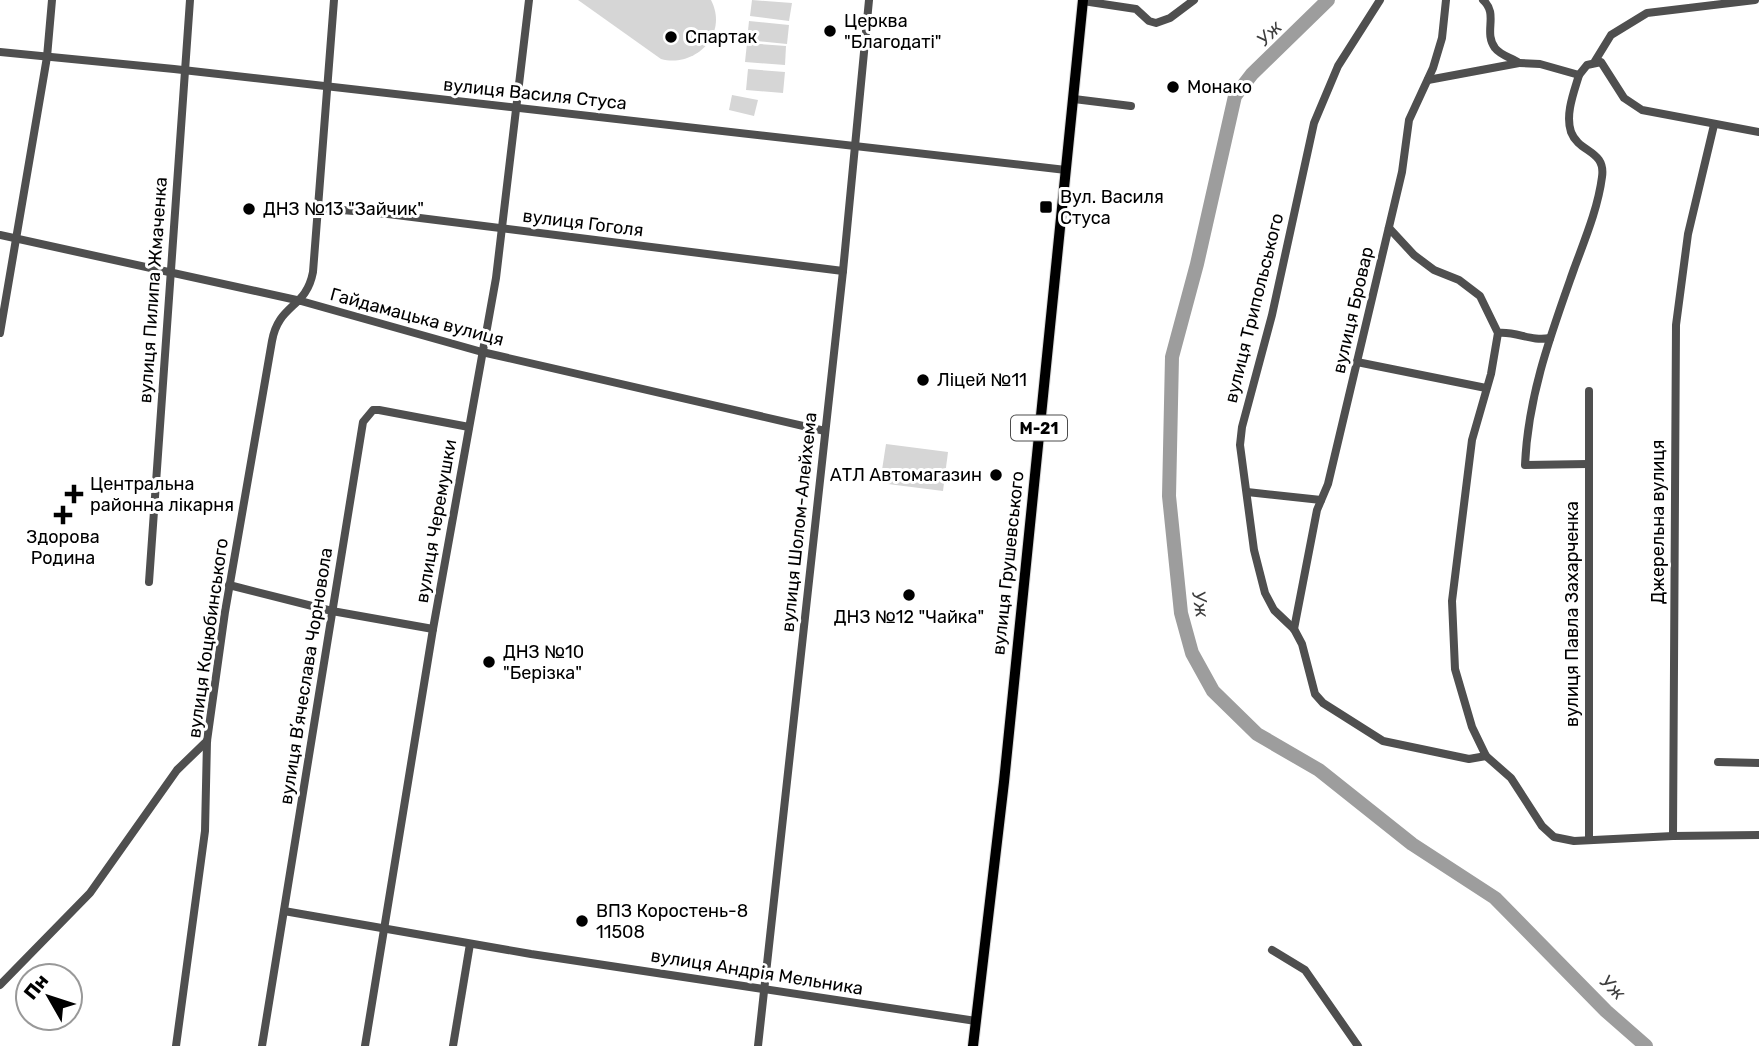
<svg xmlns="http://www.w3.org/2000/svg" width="1759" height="1046" font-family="Rubik,sans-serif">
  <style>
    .green { fill: #d6d6d6 }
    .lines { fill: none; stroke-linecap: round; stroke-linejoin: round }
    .river { stroke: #9d9d9d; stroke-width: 14 }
    .highway-casing { stroke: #dbdbdb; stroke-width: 12 }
    .minor { stroke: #4f4f4f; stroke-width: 8 }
    .highway { stroke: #000; stroke-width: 10 }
    .poi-dot { fill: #000; stroke: #fff; stroke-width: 2.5 }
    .labels { text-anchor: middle; stroke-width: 6; stroke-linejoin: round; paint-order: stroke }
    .shield { fill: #fff; stroke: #4c4c4c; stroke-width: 2 }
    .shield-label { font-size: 16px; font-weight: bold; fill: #000 }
    .poi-label { font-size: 18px; fill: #000; stroke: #fff; text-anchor: start }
    .street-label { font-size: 18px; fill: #000; stroke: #fff }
    .water-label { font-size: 19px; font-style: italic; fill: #3e3e3e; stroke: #fff }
  </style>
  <rect width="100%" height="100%" fill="#fff"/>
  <g class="green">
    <path d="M578 0H711C729 35 695 68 661 59Z"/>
    <polygon points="752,0 792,3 789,21 750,16"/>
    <polygon points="749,21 789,25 787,44 747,40"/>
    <polygon points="747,43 786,46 785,65 745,62"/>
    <polygon points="748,69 785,72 783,93 746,90"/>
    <polygon points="732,95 758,100 754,116 729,110"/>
    <polygon points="886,444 948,452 943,491 880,483"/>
  </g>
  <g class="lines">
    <polyline class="river" points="1328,0 1252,74 1235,96 1197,264 1172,357 1169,496 1181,613 1192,653 1213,691 1257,734 1319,770 1412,844 1495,898 1606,1011 1646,1046"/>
    <g class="highway-casing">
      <polyline id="highway" points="973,1046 1004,782 1083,0"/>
    </g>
    <g class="minor">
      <polyline points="1380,0 1338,66 1314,123 1272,315 1242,427 1240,445 1254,550 1265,593 1274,610 1294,629 1302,644 1315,694 1323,703 1383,741 1469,759 1486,756"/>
      <polyline points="1083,1 1136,9 1149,21 1156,23 1170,18 1194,0"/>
      <polyline points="0,52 174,69 1066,170"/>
      <polyline points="1595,61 1611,35 1647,13 1755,0"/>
      <path d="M1519 63 1540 64 1579 75C1574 92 1565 114 1571 132 1579 153 1606 150 1602 177 1598 208 1585 239 1574 269 1551 334 1528 395 1525 465L1588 464"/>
      <polyline points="1579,75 1587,65 1601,62 1624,98 1642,110 1759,132"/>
      <path d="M1428 80 1519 63C1512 58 1500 55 1495 48 1483 32 1499 14 1483 0"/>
      <polyline points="1074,99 1131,106"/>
      <polyline points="1714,125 1688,234 1676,325 1673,836 1759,835"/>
      <polyline points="319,208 388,214 843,271"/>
      <polyline points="1389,228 1414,255 1434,270 1459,280 1480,296 1498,333 1491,374 1472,440 1452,601 1455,669 1472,727 1486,756 1511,778 1542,826 1554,837 1574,841 1673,836"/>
      <polyline points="0,235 301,301 482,352 825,431"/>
      <polyline points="0,333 47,57 52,0"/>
      <path d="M1498 333C1517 331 1531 342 1550 338"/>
      <polyline points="1357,362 1486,388"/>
      <polyline points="1247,492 1321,500"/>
      <polyline points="149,582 190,0"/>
      <polyline points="229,585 332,611 433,629"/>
      <polyline points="1294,629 1317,510 1328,484 1402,172 1409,120 1433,68 1442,38 1446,0"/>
      <polyline points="1718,762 1759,763"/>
      <polyline points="1589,838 1589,391"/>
      <polyline points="284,911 531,954 976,1021"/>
      <polyline points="1272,950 1305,970 1358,1046"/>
      <polyline points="0,985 90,893 177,770 207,741"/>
      <path d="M176 1046 205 831 207 741 225 612 272 341C279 303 306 309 313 272L334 0"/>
      <polyline points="262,1046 363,422 373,410 379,410 469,427"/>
      <polyline points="365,1046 433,629 496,278 529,0"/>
      <polyline points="453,1046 470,944"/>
      <polyline points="758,1046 843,271 869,0"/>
    </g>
    <use href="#highway" class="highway"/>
  </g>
  <g class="poi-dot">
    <circle cx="830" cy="31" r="7"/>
    <circle cx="671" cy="37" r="7"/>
    <circle cx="1173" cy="87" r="7"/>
    <rect x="1039" y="200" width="14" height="14" rx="3.5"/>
    <circle cx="249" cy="209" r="7"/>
    <circle cx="923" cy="380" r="7"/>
    <circle cx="996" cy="475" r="7"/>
    <path d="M70.5 483.5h7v7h7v7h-7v7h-7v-7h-7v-7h7z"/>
    <path d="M59.5 504.5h7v7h7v7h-7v7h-7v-7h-7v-7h7z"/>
    <circle cx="909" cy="595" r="7"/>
    <circle cx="489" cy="662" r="7"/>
    <circle cx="582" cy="921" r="7"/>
  </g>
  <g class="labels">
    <rect class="shield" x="1011" y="415.5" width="56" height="25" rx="5"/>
    <g class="shield-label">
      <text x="1039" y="434">М-21</text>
    </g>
    <g class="poi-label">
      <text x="844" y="27">Церква<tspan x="844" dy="21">"Благодаті"</tspan></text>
      <text x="685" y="43">Спартак</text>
      <text x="1187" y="93">Монако</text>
      <text x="1060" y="203">Вул. Василя<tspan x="1060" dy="21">Стуса</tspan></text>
      <text x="263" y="215">ДНЗ №13 "Зайчик"</text>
      <text x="937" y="386">Ліцей №11</text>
      <text x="982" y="481" text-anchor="end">АТЛ Автомагазин</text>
      <text x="90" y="490">Центральна<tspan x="90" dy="21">районна лікарня</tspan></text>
      <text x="63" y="543" text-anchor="middle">Здорова<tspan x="63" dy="21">Родина</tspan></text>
      <text x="909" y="623" text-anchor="middle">ДНЗ №12 "Чайка"</text>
      <text x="503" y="658">ДНЗ №10<tspan x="503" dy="21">"Берізка"</tspan></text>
      <text x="596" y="917">ВПЗ Коростень-8<tspan x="596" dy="21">11508</tspan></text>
    </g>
    <g class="street-label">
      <text transform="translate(535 94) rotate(6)" y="6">вулиця Василя Стуса</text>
      <text transform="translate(583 223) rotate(7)" y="6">вулиця Гоголя</text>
      <text transform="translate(153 290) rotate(-86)" y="6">вулиця Пилипа Жмаченка</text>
      <text transform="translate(1254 308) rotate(-76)" y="6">вулиця Трипольського</text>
      <text transform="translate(1353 310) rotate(-77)" y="6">вулиця Бровар</text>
      <text transform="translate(417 317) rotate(15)" y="6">Гайдамацька вулиця</text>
      <text transform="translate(436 521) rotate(-80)" y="6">вулиця Черемушки</text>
      <text transform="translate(799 522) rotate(-84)" y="6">вулиця Шолом-Алейхема</text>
      <text transform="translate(1658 522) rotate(-90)" y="6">Джерельна вулиця</text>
      <text transform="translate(1008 563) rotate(-84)" y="6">вулиця Грушевського</text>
      <text transform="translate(1572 614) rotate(-90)" y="6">вулиця Павла Захарченка</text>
      <text transform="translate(208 638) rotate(-82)" y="6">вулиця Коцюбинського</text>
      <text transform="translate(306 676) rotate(-81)" y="6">вулиця Вʼячеслава Чорновола</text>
      <text transform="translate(757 972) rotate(9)" y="6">вулиця Андрія Мельника</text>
    </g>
    <g class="water-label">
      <text transform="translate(1269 33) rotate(-46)" y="7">Уж</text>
      <text transform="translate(1201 604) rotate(81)" y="7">Уж</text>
      <text transform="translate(1613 987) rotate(44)" y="7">Уж</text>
    </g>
  </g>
  <g transform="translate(49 997) rotate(309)"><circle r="33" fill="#ffffff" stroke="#999999" stroke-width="2"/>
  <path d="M0-5L12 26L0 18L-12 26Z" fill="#000000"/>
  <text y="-10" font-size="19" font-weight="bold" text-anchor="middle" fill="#000000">Пн</text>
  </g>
</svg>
